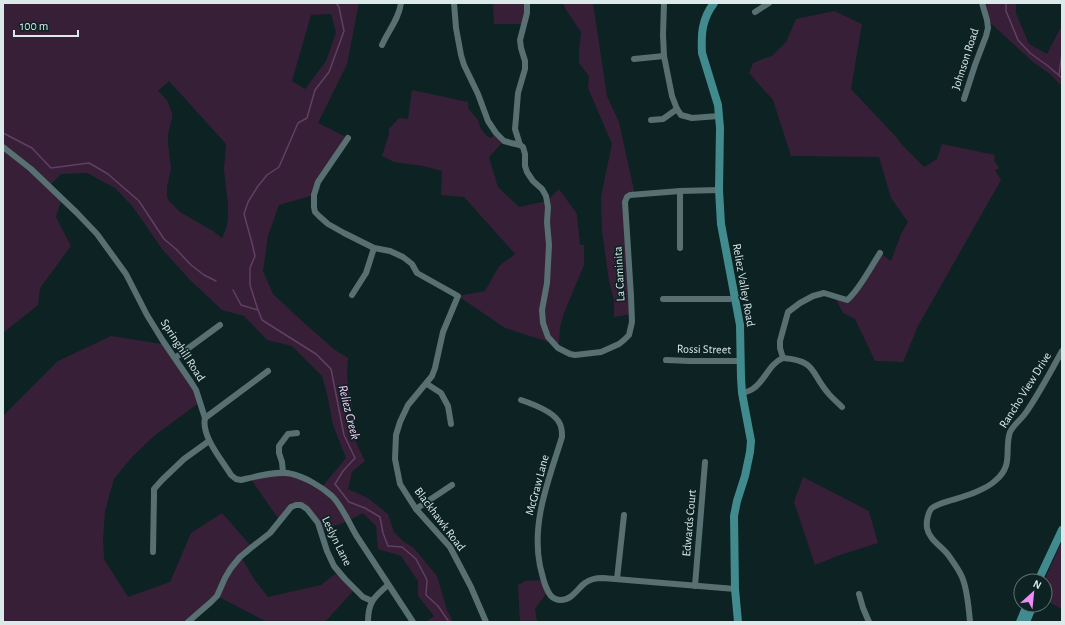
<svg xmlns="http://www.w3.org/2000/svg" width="1065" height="625" font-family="'Alegreya Sans',sans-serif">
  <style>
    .green { fill: #371f38; fill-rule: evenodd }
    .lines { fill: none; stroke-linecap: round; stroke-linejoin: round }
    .stream { stroke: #623f63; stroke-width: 1.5 }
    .minor { stroke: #587071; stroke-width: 6 }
    .major { stroke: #418b8e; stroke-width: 8 }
    .labels { text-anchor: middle; stroke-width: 3.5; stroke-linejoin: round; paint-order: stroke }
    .street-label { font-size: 12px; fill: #dce9e9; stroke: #0c2223 }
    .water-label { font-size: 13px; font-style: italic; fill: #fecfff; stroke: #0c2223 }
  </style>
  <rect width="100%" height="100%" fill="#0c2223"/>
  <g class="green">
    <path d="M3 3H359L347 64 318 123 348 138 331 163 314 195 279 205 268 236 263 271 273 294 302 321 335 350 348 358 347 376 352 407 351 432 365 461 352 472 348 489 368 498 388 514 394 532 403 541 414 548 437 576 447 610 453 622H426L434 616 418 596V581L401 556 378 549 376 526 363 513 348 521 321 531 313 516 296 505 280 521 250 478 283 472 321 488 346 458 333 425 327 394 322 376 292 346 267 340 244 316 222 310 190 280 162 249 133 207 115 188 87 173 61 174 49 186 62 198 56 217 71 246 40 288 38 305 3 333ZM331 14 336 32 326 61 305 89 292 81 311 15ZM169 81 226 144 224 170 228 205V219L226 229 222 238 213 231 180 212 169 201 167 197V187L171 168 168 143V134L172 118V113L167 100 158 91Z"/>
    <polygon points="493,3 527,3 524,24 494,24"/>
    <polygon points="563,3 593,3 607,96 619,122 635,195 627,197 632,314 614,317 614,300 609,281 602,231 601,196 612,144 588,88 589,76 579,63 579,51 581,32 566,10"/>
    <polygon points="982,3 1016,3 1016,13 1029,44 1047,54 1062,25 1062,86 1050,74 1033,62 987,20"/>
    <polygon points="834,11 862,24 851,89 898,139 902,145 924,167 937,159 942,144 995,155 994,160 999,168 995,170 1001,180 918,326 903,362 875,361 855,319 843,313 834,296 847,300 880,253 891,261 901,234 908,222 891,198 879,157 791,156 773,100 749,73 753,63 773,55 786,42 796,19"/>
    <polygon points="412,90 468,102 468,108 478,120 481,129 487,136 491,138 495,135 502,143 489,157 498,187 519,207 547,201 559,189 577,214 580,245 584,245 584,265 564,313 560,327 559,343 549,342 505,328 458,296 485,291 499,266 515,254 464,197 441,195 442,171 423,166 394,162 382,156 389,134 389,129 399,118 408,119"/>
    <polygon points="111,336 168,345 200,402 154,436 132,457 114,479 105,511 103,540 104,559 128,597 170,582 191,533 222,513 252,547 241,557 254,579 268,597 321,585 339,571 355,589 325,622 267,622 217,596 189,622 3,622 3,416 58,361"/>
    <polygon points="803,477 869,511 878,543 840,555 815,565 794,502"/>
    <polygon points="1062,541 1062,609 1045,600 1045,581 1044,581"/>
    <polygon points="543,580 548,591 535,609 537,622 520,622 518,585 525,581"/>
  </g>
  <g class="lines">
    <g class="stream">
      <polyline points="1006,3 1006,11 1018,40 1030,53 1048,66 1062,78"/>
      <polyline points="1059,75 1062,53"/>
      <polyline points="3,133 32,148 51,168 89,163 108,174 139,201 164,239 176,249 191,265 204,275 216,281"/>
      <polyline points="233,290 241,305 258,310 262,320 316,354 331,369 344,435 355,458 343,471 335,484 349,502 365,508 380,517 383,533 388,546 402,547 416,559 427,580 426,595 438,606 449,622"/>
      <polyline points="258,310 250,285 250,268 255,256 252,243 244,214 248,202 258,186 267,175 279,167 298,123 307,118 315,90 329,72 344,31 339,7 336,3"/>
    </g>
    <g class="minor">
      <polyline points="454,3 456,28 461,55 464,65 478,94 488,121 496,133 504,141 511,143 520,145 523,147 525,154 525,166 527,172 533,181 542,189 546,196 548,207 547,222 549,245 547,283 542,310 543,323 548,337 558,348 570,354 575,355 601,352 619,344 624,340 629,335 632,322 631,296 625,202 627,197 630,195 680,191 719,190"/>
      <polyline points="664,3 663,35 664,56 672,96 677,109 681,115 692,118 719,116"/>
      <polyline points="755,12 769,3"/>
      <path d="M382 45C388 31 399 19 401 3"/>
      <polyline points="634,59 664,56"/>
      <polyline points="964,99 975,65 986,36 988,28 987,20 982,3"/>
      <polyline points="651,120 663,119 677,109"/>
      <polyline points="348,138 318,182 314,195 314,207 315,212 319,216 328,224 344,233 374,248 390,251 403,257 412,264 417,273 458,296 443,332 435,368 432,376 408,405 400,422 396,435 395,459 400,484 416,509 450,547 471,587 486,622"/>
      <polyline points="520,145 515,129 516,118 518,93 525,69 525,61 521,48 520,40 527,13 527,3"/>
      <path d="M3 147 31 169 77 213 97 234 126 274 147 315 163 341 191 382 196 390 205 418C201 436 222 460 231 475L236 479 241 480C254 477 279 470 292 474 305 477 322 487 332 496 342 506 349 523 356 535 375 564 394 593 413 622"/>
      <polyline points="680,191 680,248"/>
      <polyline points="352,295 366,273 374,248"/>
      <polyline points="663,299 730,299 736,297"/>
      <polyline points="175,358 220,325"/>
      <path d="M783 358 780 348V341L788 312 800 303 813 296 824 293 847 300C858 292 872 265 880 253"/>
      <path d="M783 358C817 361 810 372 828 393 832 398 837 402 842 407"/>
      <polyline points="666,360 690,361 741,361"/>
      <polyline points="427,384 441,393 448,406 451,424"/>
      <path d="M742 393C746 392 751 391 754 388 765 380 770 363 783 358"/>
      <path d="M521 400C533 404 555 412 560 424 562 428 562 433 562 437 549 479 531 522 540 566 542 573 543 580 546 587 549 594 552 600 561 600 572 600 577 589 585 583 590 579 596 578 603 578L735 589"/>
      <polyline points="205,418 268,371"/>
      <polyline points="283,472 282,462 279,453 279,446 288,434 297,433"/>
      <polyline points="416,509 452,485"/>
      <polyline points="153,552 154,495 154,489 162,480 184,459 209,441"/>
      <polyline points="617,579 624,515"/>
      <polyline points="695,586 705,462"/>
      <polyline points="859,594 863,608 869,622"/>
      <polyline points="188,622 211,602 217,596 225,578 231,568 240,557 252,547 270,533 291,507 296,505 301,505 307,509 318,523 327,551 334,566 345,579 363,597 372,601"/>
      <path d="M368 622C368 602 374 597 388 585"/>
      <path d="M970 622C969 610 967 588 962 577 959 570 954 563 949 556 943 547 929 540 927 528 926 522 928 512 932 508 937 504 946 502 952 500 965 496 986 490 996 480 1014 465 1004 449 1010 432 1014 424 1022 419 1027 411 1040 392 1051 371 1062 351"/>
    </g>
    <g class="major">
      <path d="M714 3C702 19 701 33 702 53L718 105 720 128 719 190 721 224 740 325 741 378 742 393 751 441 750 452 745 476 737 501 734 516 735 589 738 622"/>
      <polyline points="1038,581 1062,530"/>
      <polyline points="1020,622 1027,605"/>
      <polyline points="1026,622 1033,605"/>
    </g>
  </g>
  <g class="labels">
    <g class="street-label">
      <text transform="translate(965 59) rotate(-72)" y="4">Johnson Road</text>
      <text transform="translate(619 274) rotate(-93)" y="4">La Caminita</text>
      <text transform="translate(744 285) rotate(80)" y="4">Reliez Valley Road</text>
      <text transform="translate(704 349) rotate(1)" y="4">Rossi Street</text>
      <text transform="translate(183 350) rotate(57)" y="4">Springhill Road</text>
      <text transform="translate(1025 390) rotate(-58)" y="4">Rancho View Drive</text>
      <text transform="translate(537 485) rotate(-75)" y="4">McGraw Lane</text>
      <text transform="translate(440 519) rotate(53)" y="4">Blackhawk Road</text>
      <text transform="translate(689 523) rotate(-85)" y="4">Edwards Court</text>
      <text transform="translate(337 541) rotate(64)" y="4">Leslyn Lane</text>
    </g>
    <g class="water-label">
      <text transform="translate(350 412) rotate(76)" y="5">Reliez Creek</text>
    </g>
  </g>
  <rect width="1065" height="625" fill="none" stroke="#dce9e9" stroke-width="8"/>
  <g transform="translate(1033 593) rotate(27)"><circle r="19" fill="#0c2223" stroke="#5f7272"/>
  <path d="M0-3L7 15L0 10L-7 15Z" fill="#f18bf5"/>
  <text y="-6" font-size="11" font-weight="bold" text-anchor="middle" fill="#dce9e9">N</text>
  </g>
  <path d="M14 30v6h64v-6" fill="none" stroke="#dce9e9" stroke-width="2"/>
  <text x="20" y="30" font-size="12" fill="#dce9e9" stroke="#0c2223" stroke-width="3" paint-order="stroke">100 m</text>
</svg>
